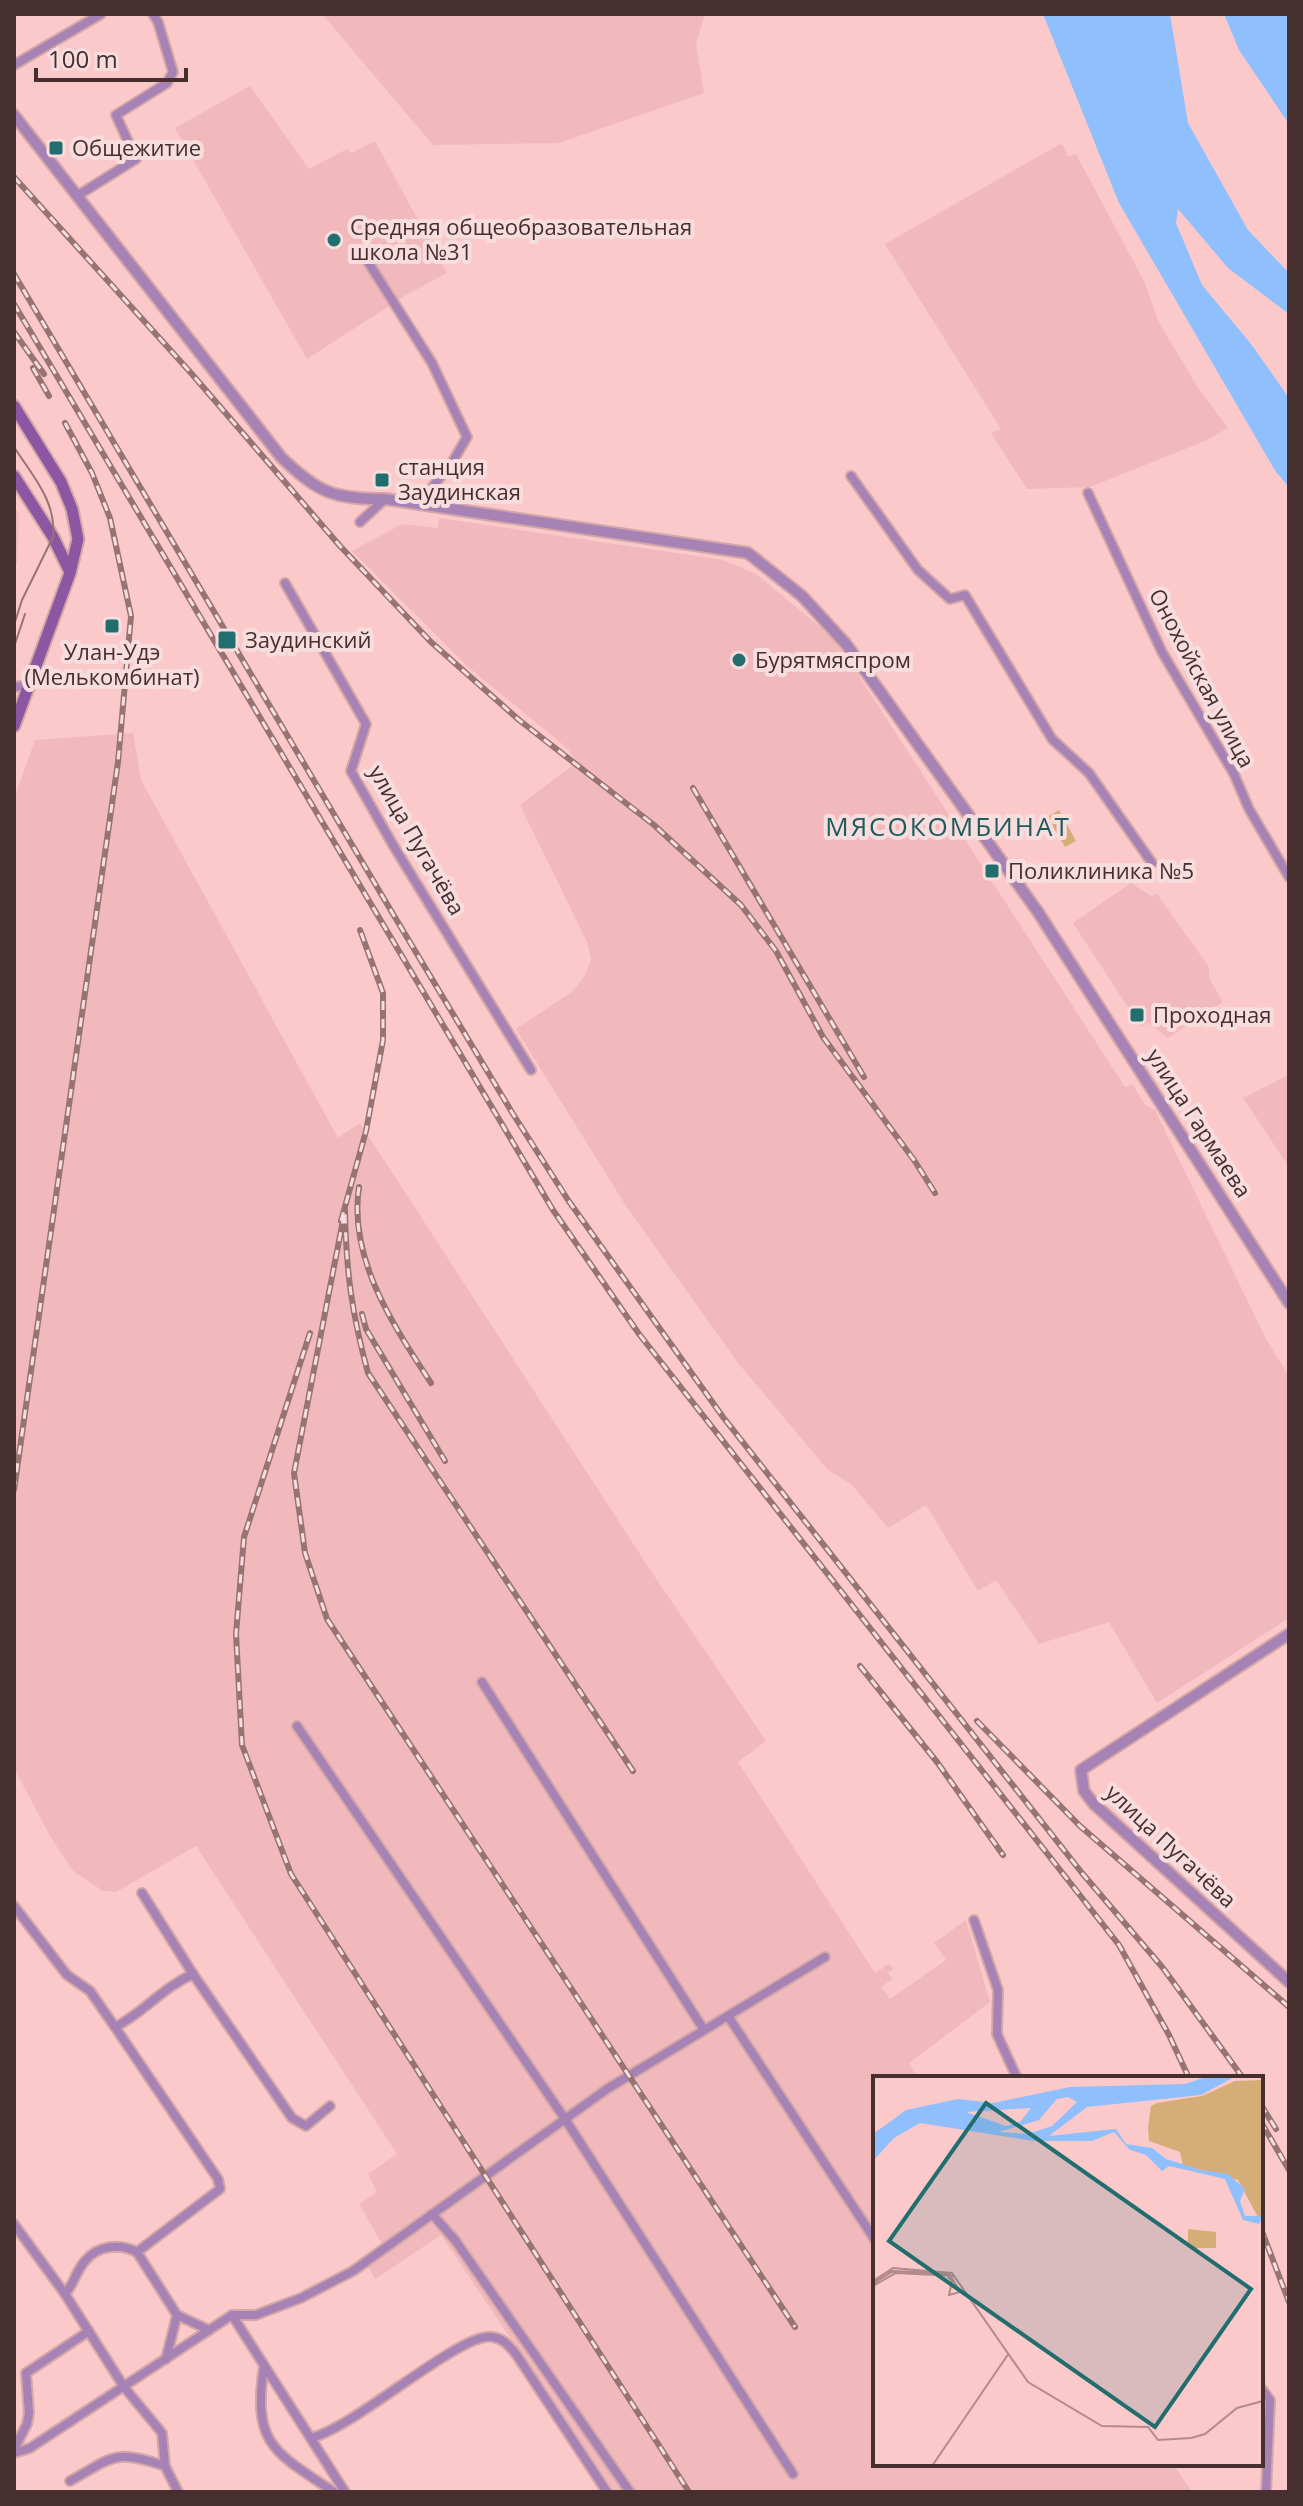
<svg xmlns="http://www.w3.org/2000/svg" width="1303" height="2506" font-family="'Open Sans',sans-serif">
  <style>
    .built { fill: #f1b9bb }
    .green { fill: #d5ae77 }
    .water { fill: #90bffd }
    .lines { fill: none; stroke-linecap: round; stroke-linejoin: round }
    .minor-casing { stroke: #d3a7a8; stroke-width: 12 }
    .tertiary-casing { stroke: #d3a7a8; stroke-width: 14 }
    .secondary-casing { stroke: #d3a7a8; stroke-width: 15 }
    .minor { stroke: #a682b5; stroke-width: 8 }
    .tertiary { stroke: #a682b5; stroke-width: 10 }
    .secondary { stroke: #8d56a2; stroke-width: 11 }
    .tram { stroke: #977374; stroke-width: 2 }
    .rail-casing { stroke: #977374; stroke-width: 6 }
    .rail { stroke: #f7ddde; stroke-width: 3; stroke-dasharray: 9; stroke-linecap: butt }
    .poi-dot { fill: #226e6f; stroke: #f7ddde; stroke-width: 3 }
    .labels { text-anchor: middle; stroke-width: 8; stroke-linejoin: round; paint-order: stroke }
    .poi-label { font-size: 22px; fill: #472e2f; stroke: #f7ddde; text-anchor: start }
    .street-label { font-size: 22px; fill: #472e2f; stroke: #f7ddde }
    .quarter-label { font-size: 26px; letter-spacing: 2px; fill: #205b5c; stroke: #f7ddde }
    .inset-road { fill: none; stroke: #b38b8c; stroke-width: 2 }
    .view { fill: #226e6f; fill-opacity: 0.15; stroke: #226e6f; stroke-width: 4 }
    .inset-edge { fill: none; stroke: #472e2f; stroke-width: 4 }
  </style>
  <rect width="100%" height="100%" fill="#fbc9ca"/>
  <g class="built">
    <polygon points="322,14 705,14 696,44 704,93 559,143 433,145"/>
    <polygon points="250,86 309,169 347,149 351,153 375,141 447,273 406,295 307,359 175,128"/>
    <polygon points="1062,143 1068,157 1076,154 1145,283 1158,321 1197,386 1228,428 1205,441 1090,487 1027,489 991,433 1001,429 885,244"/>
    <polygon points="14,506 19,514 17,565 14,566"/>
    <polygon points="439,518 723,560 756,574 835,639 1125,1087 1132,1084 1146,1106 1155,1110 1267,1341 1289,1376 1289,1618 1157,1703 1109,1622 1039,1644 996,1580 978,1591 926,1505 888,1528 851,1484 828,1470 738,1363 626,1206 516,1029 573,991 585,975 591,960 588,944 520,805 577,762 567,748 467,666 352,551 402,524 438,528"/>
    <polygon points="133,733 141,780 338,1138 360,1123 649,1568 766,1741 738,1762 875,1973 889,1964 893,1969 888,1973 892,1979 881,1987 890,1999 946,1960 934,1943 966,1920 990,2002 909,2063 918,2078 875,2078 875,2464 1173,2464 1192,2492 614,2492 441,2235 375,2279 366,2263 386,2251 359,2204 377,2192 368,2174 397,2154 196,1846 116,1892 103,1891 72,1870 50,1836 14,1768 14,799 35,740"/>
    <polygon points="1131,883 1151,896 1157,894 1209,967 1209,978 1223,1002 1168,1038 1148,1023 1141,1027 1073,923"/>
    <polygon points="1289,1075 1289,1167 1243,1098"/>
  </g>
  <polygon class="green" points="1059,810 1076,841 1065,847 1047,817"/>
  <g class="water">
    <polygon points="1043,14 1170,14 1188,123 1248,230 1289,273 1289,314 1228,268 1178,209 1176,223 1202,285 1251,344 1289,398 1289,487 1276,472 1119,203"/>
    <polygon points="1224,14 1289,14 1289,124 1239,50"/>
  </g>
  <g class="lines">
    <g class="minor-casing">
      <g id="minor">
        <polyline points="14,65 101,14"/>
        <polyline points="77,196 136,159 116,115 167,83 173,72 158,22 153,14"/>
        <polyline points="363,254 432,363 467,437 453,461 419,504"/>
        <polyline points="851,476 918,570 950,599 965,595 1052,739 1089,773 1152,863"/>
        <polyline points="1088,493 1162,652 1234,774 1249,809 1289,877"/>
        <polyline points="360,522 385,499"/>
        <polyline points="285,583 366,724 351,771 393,845 531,1070"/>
        <polyline points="14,687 29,685"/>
        <polyline points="482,1682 704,2030"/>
        <polyline points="297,1726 565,2119 793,2474"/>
        <path d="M14 1906 67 1975 90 1991 115 2027C143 2013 162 1988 193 1974L142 1893"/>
        <polyline points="974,1920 998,1990 997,2034 1017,2078"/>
        <polyline points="193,1974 292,2118 306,2126 330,2106"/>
        <polyline points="728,2016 875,2240"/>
        <polyline points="432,2214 455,2240 630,2492"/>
        <polyline points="14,2224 65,2294 124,2387 162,2433 165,2466 178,2492"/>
        <polyline points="137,2252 177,2315 209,2330"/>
        <path d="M65 2294C74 2284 76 2271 85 2261 98 2245 120 2243 137 2252L220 2189 218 2179 115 2027"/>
        <polyline points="232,2315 345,2492"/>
        <polyline points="166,2359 177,2315"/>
        <path d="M264 2366C252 2444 274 2452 334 2492"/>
        <polyline points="1261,2388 1270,2400 1266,2492"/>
        <path d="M311 2438C356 2427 460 2332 492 2337 503 2338 509 2346 516 2354L607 2492"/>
        <polyline points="14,2449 27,2424 29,2413 26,2373 89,2331"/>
        <polyline points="14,2453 30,2448 232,2315 256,2315 301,2298 353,2271 607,2089 825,1957"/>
        <path d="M70 2481C115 2456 114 2449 165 2466"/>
      </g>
    </g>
    <g class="tertiary-casing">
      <g id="tertiary">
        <path d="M14 115 281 457C318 493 334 499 385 499L748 553 802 596 846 644 1038 912 1289 1303"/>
        <polyline points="1289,1634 1081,1770 1084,1791 1094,1804 1289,1982"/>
      </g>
    </g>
    <g class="secondary-casing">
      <g id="secondary">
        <polyline points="14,406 61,482 72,509 78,539 70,573 14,726"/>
        <polyline points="14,476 53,537 70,572"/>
      </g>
    </g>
    <use href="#minor" class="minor"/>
    <use href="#tertiary" class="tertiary"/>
    <use href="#secondary" class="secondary"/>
    <g class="tram">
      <path d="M14 447C32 475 57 502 53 537L22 600 14 625"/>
      <polyline points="14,647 25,614"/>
    </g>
    <g class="rail-casing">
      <g id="rail">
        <polyline points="14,177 191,373 340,546 431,642 519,720 654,825 741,905 776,951 823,1037 914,1160 935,1193"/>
        <polyline points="14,274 393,914 513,1114 568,1200 723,1417 1082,1873 1163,1968 1243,2078"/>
        <polyline points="14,304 553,1210 639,1334 1119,1945 1169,2035 1189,2078"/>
        <polyline points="14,332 44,374"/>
        <polyline points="33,368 49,396"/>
        <polyline points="693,788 864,1077"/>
        <path d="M359 1187C348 1259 394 1326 431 1383"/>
        <polyline points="341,1221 366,1131 383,1040 383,993 360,930"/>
        <polyline points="362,1314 366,1329 445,1461"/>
        <polyline points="310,1333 244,1537 236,1634 242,1745 291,1874 689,2492"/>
        <polyline points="14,1490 118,762 131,616 110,518 92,473 65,423"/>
        <polyline points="860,1666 937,1762 1003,1855"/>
        <polyline points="977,1721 1080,1826 1289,2007"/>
        <path d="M633 1771 368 1373C352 1314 346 1272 345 1210L294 1473 305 1553 327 1619 795 2327"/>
        <polyline points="1261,2105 1276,2129"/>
        <polyline points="1261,2122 1289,2170"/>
        <polyline points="1261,2229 1289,2302"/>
      </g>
    </g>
    <use href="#rail" class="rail"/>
  </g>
  <g class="poi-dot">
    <rect x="48" y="140" width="16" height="16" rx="4"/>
    <circle cx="334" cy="240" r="8"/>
    <rect x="374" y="472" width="16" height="16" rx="4"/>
    <rect x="104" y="618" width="16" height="16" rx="4"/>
    <rect x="217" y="630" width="20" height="20" rx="4"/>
    <circle cx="739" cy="660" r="8"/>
    <rect x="984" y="863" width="16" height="16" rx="4"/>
    <rect x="1129" y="1007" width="16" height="16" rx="4"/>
  </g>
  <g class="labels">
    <g class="poi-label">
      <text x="72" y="156">Общежитие</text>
      <text x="350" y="235">Средняя общеобразовательная<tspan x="350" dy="25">школа №31</tspan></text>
      <text x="398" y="475">станция<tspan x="398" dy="25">Заудинская</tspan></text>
      <text x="245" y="648">Заудинский</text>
      <text x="112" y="660" text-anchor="middle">Улан-Удэ<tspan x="112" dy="25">(Мелькомбинат)</tspan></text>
      <text x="755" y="668">Бурятмяспром</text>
      <text x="1008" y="879">Поликлиника №5</text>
      <text x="1153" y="1023">Проходная</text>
    </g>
    <g class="street-label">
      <text transform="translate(1202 678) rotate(62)" y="8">Онохойская улица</text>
      <text transform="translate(417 840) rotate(60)" y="8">улица Пугачёва</text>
      <text transform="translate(1199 1123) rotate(57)" y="8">улица Гармаева</text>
      <text transform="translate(1171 1846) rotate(43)" y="8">улица Пугачёва</text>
    </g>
    <g class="quarter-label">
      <text x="948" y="836">МЯСОКОМБИНАТ</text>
    </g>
  </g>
  <g transform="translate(873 2076)">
    <rect width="390" height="390" fill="#fbc9ca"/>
    <path d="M390 4V141L386 143 365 104 310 89 307 76 276 65 275 52 278 30 284 27 329 20 362 5ZM315 153 343 156V172H315Z" fill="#d5ae77"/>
    <path d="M336 0H363L328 19 214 31 176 60 243 53 253 68 279 72 293 83 328 94 355 98 372 113 367 125 372 140H390L386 148 370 144 352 103 296 90 289 95 273 79 257 74 241 56 219 65H161L47 47 21 62 0 85V58L33 34 85 23 120 27 197 11 312 8ZM195 21 204 26 179 50 154 58 126 56 166 44 184 23ZM158 32 147 46 133 50 93 36Z" fill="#90bffd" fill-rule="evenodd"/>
    <path class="inset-road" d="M0 205 20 192 79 197 155 306 229 350 275 351 285 364 318 362 332 358 364 332 390 325M0 207 13 197 19 195 72 197 77 199 87 216 76 219 79 205 72 198 19 196 0 208M0 210 23 197 82 200M59 390 136 277"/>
    <path class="view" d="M113 27 378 213 282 351 16 165Z"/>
    <rect width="390" height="390" class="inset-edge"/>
  </g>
  <rect width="1303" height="2506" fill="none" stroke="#472e2f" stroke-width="32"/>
  <path d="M36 68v12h150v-12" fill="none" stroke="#472e2f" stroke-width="4"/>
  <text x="48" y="68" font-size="24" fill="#472e2f" stroke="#f7ddde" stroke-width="6" paint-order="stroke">100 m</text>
</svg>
